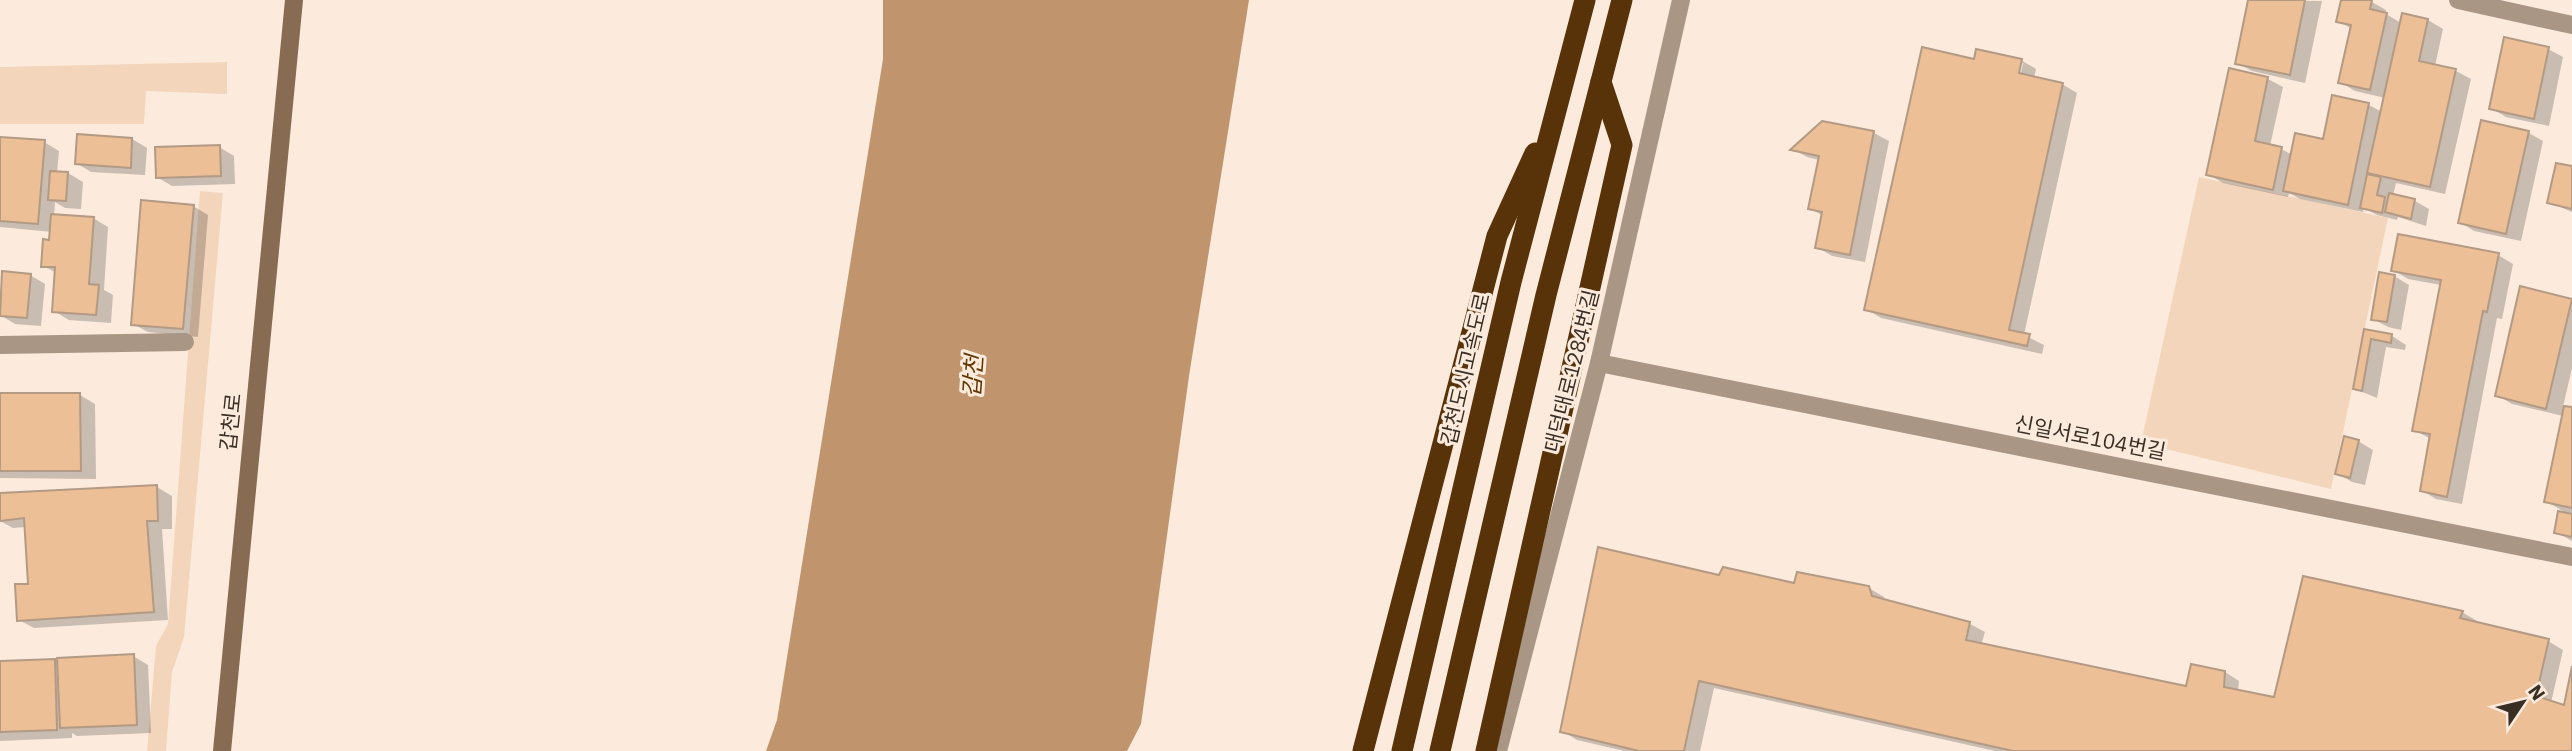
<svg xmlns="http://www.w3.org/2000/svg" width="2572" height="751" font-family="'IBM Plex Sans','Noto Sans KR',sans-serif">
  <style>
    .green { fill: #f3d5bb }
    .water { fill: #c0946d }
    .shadow { fill: #0003; fill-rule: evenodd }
    .building { fill: #ecbf96; stroke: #b39a84; stroke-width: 2 }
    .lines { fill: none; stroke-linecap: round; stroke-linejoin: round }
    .street { stroke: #a99685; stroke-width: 18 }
    .secondary { stroke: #876b52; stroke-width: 18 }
    .highway { stroke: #583309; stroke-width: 21 }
    .labels { text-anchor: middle; stroke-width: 6; stroke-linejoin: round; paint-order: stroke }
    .street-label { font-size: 21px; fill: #392f25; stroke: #fcebdd }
    .water-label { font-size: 23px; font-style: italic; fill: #603603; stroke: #fcebdd }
  </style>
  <rect width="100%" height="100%" fill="#fcebdd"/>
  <g class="green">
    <polygon points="227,62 227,94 146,91 144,124 0,124 0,67"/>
    <polygon points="2199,177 2388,218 2331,489 2141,443"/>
    <polygon points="200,191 223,193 184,637 172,672 166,751 147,751 156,646 168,624"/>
  </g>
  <polygon class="water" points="883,0 1249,0 1189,376 1141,724 1127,751 766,751 777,720 883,59"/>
  <g class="shadow">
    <polygon points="2250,0 2322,1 2305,83 2252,71 2237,63"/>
    <polygon points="2343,0 2372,2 2386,10 2386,14 2401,23 2428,20 2443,29 2435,66 2456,71 2471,79 2445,194 2396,183 2393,196 2415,201 2429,209 2426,226 2398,217 2397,220 2377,215 2364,208 2363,212 2300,199 2289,193 2288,197 2223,183 2208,174 2231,70 2268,79 2283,87 2270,146 2281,149 2293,155 2324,141 2333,97 2369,105 2382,112 2385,98 2355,91 2340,82 2352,29 2338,21"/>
    <polygon points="2548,49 2563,57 2549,126 2506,117 2491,108"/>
    <path d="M2021 60 2036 69 2034 78 2062 84 2077 93 2024 335 2044 345 2042 354 1881 318 1866 309 1976 61ZM2020 63H2023L2019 82 2016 81Z"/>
    <polygon points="1823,123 1874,133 1889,141 1865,262 1832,256 1817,247 1823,216 1810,208 1819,160 1807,157 1793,149"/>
    <polygon points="2529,133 2543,141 2521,241 2474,231 2460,222"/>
    <polygon points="78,135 132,139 147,148 145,175 91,172 76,163"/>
    <polygon points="0,138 44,142 59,151 57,173 68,173 83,182 81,209 65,208 55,202 54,216 93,218 108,227 104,290 113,295 111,323 69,320 54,311 57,273 43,266 52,232 0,227"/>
    <polygon points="219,147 234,156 235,184 172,186 157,177"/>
    <polygon points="2572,168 2572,212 2549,202"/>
    <polygon points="193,206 208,215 198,337 148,332 133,324"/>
    <polygon points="2498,255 2513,264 2502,319 2497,318 2462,504 2436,499 2421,490 2431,439 2414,430 2441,285 2408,279 2393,270"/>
    <polygon points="30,275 45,284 41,326 15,324 0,315"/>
    <polygon points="2394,276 2409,285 2401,330 2388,327 2373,319"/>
    <polygon points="2522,288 2572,301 2572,368 2563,407 2572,409 2572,541 2556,532 2566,513 2546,501 2563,416 2512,404 2497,395"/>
    <polygon points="2365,331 2392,336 2406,345 2405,350 2386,347 2377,398 2355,389"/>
    <polygon points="0,395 80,395 95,404 96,479 0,478"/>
    <polygon points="2358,441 2373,450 2365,485 2352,482 2337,473"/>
    <polygon points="157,487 172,496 172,529 162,529 168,620 34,628 19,620 30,586 26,527 13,528 0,521 0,495"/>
    <polygon points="1720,577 1795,585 1869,588 1884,597 1885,601 1970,624 1985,632 1981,645 2187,688 2225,672 2239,681 2238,691 2275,699 2462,612 2477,621 2476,623 2548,641 2563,650 2551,703 2565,707 2572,674 2572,751 1995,751 1714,688 1700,751 1624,751 1577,740 1562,731"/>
    <polygon points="133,656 148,665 151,733 77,736 72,733 72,738 0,741 0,662 54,660 59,663"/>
  </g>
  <g class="building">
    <polygon points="2248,0 2305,0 2290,75 2235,64"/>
    <polygon points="2341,0 2372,0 2370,9 2387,13 2370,90 2338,83 2351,25 2336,22"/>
    <polygon points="2402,13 2428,19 2419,61 2456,69 2430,187 2367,173"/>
    <polygon points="2504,37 2549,47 2534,119 2489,109"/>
    <polygon points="1922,47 1974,59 1976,49 2022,59 2019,73 2063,83 2009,330 2030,334 2027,346 1864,310"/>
    <polygon points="2229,68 2268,77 2255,141 2282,147 2273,190 2206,175"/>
    <polygon points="2332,95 2369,103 2348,205 2283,191 2295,133 2323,139"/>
    <polygon points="2481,120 2529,131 2506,234 2458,223"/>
    <polygon points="1822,121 1874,131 1850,255 1815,248 1822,212 1808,209 1819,156 1790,150"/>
    <polygon points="77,134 132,138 131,168 75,164"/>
    <polygon points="0,137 45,140 38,224 0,221"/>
    <polygon points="220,145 221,176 156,178 155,147"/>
    <polygon points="2556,163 2572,166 2572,209 2547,203"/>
    <polygon points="50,171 68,172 66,201 48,200"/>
    <polygon points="2367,174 2381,177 2377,195 2385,197 2382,213 2360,208"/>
    <polygon points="2389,193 2415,199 2411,219 2385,212"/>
    <polygon points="141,200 194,205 183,329 131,325"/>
    <polygon points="51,214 94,217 89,284 99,285 96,315 52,312 55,267 41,267 43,239 49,240"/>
    <polygon points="2398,234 2499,253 2487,312 2483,311 2447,497 2420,491 2430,434 2412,431 2441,280 2391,271"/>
    <polygon points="2,271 31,274 27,318 0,316"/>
    <polygon points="2379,272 2395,275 2387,322 2371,320"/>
    <polygon points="2520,286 2572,299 2546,409 2495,396"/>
    <polygon points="2364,329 2392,334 2391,343 2371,339 2362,391 2353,389"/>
    <polygon points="0,393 80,393 81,471 0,471"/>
    <polygon points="2564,406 2572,407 2572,508 2544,502"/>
    <polygon points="2344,436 2359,440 2350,478 2335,474"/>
    <polygon points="157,485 158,521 147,521 154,612 17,621 15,584 28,584 24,518 0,521 0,493"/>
    <polygon points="2558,511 2572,514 2572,537 2554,533"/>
    <polygon points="1598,547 1719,575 1723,567 1794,583 1797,572 1869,586 1872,596 1970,622 1966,640 2186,686 2191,664 2225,671 2224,687 2274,697 2303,576 2463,611 2460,618 2549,639 2536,696 2564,705 2572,666 2572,751 2013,751 1699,681 1684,751 1639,751 1560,732"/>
    <polygon points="134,654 137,725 60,728 57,658"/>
    <polygon points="55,659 57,730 0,732 0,661"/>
  </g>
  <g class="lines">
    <g class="street">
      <polyline points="2458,0 2572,25"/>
      <polyline points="0,345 185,342"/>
      <polyline points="1599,363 2572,557"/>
      <polyline points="1498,751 1599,363 1681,0"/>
    </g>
    <polyline class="secondary" points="222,751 294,0"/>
    <g class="highway">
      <polyline points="1363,751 1497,236 1535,153"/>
      <polyline points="1402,751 1511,282 1585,0"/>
      <polyline points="1440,751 1546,295 1622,0"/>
      <polyline points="1486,751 1622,145 1601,82"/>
    </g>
  </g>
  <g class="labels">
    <g class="street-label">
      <text transform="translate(1466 369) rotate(-77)" y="7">갑천도시고속도로</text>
      <text transform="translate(1572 371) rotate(-76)" y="7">대덕대로1284번길</text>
      <text transform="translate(231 422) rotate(-84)" y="7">갑천로</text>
      <text transform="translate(2090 438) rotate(11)" y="7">신일서로104번길</text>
    </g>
    <g class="water-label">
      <text transform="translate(973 376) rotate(-86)" y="8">갑천</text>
    </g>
  </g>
  <g transform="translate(2523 702) rotate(55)" stroke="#fcebdd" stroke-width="5" paint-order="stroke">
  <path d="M0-5L12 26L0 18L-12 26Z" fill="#392f25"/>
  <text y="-10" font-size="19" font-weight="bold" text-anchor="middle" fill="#392f25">N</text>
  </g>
</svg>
